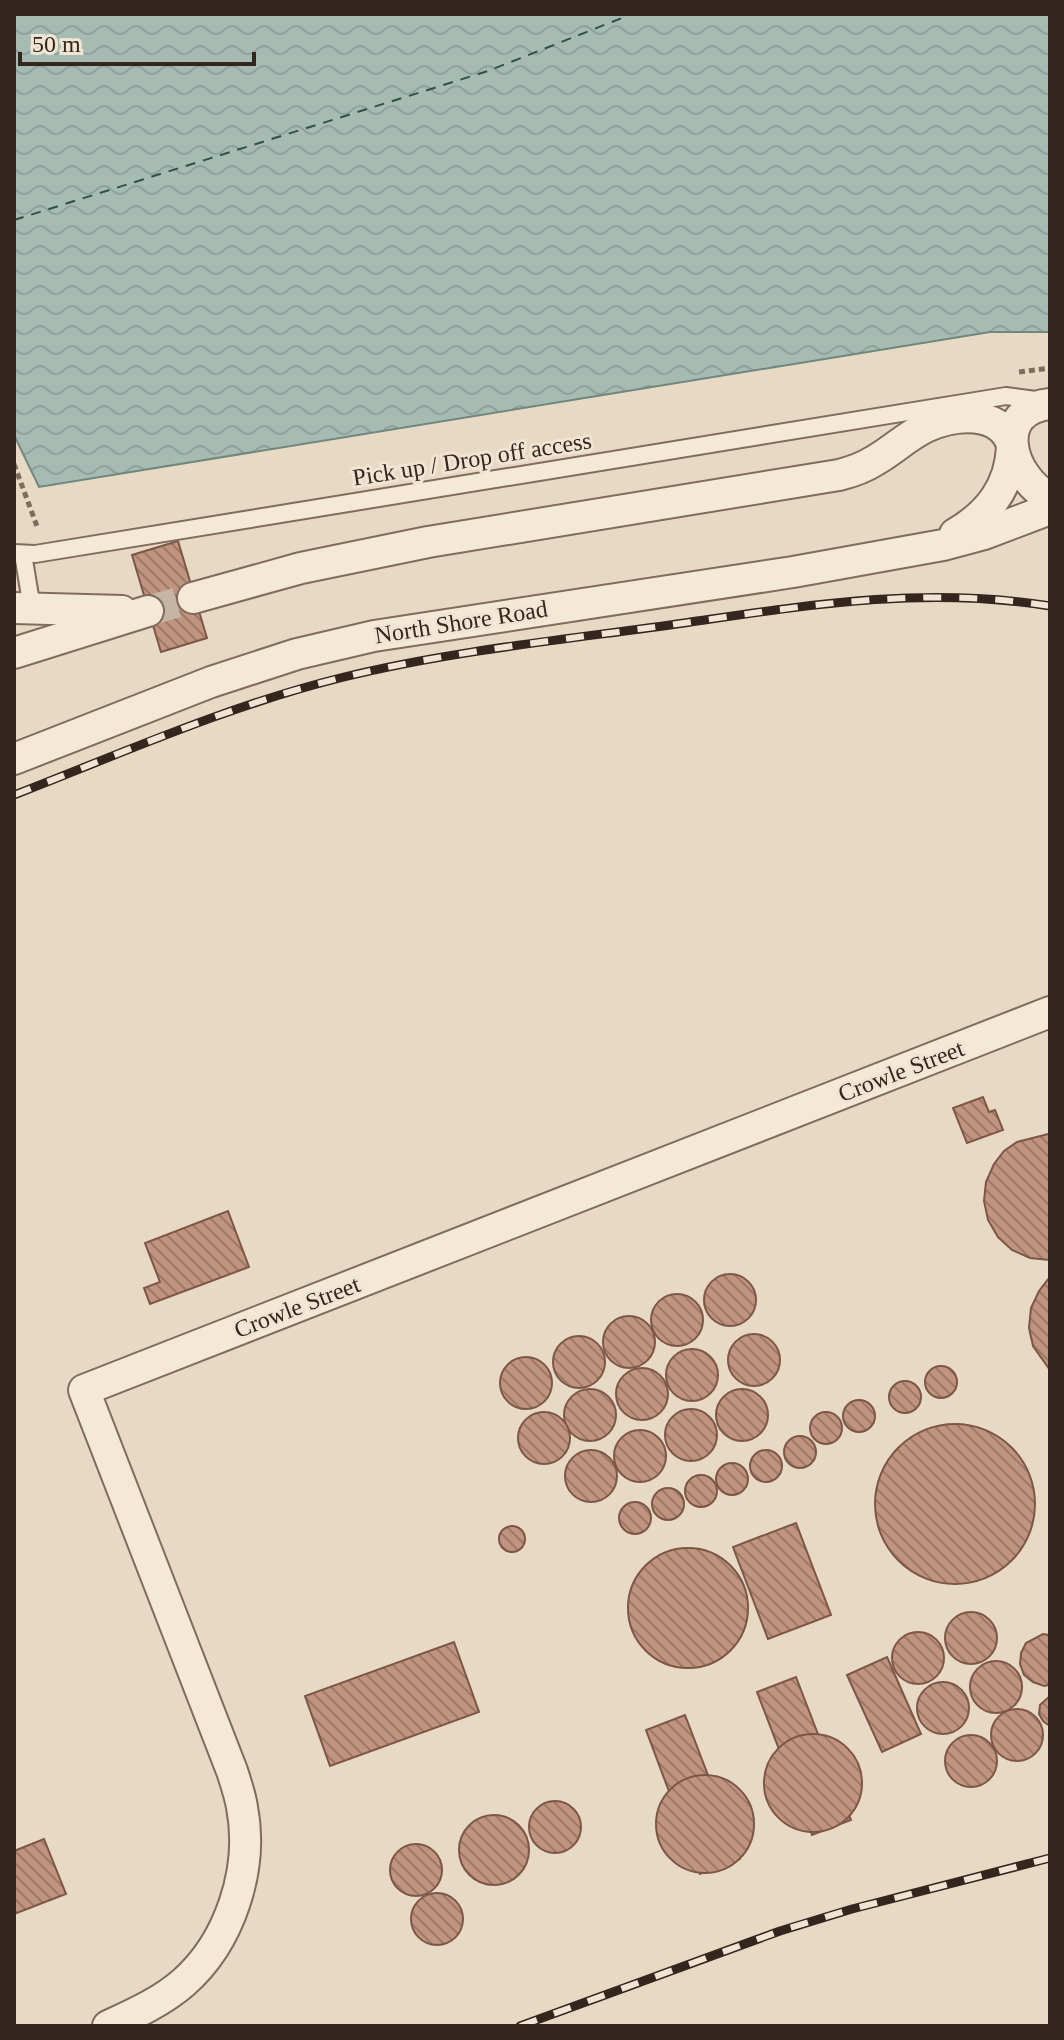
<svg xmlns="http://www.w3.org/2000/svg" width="1064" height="2040" font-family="'Times New Roman',serif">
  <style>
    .water { fill: url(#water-waves); stroke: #6e887f; stroke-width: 2 }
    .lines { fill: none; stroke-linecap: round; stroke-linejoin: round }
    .ferry { stroke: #30504b; stroke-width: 2; stroke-dasharray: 10 8; stroke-linecap: butt }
    .building { fill: url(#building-back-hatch); stroke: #7c5646; stroke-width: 2 }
    .street-tunnel { stroke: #c4b5a4; stroke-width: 30; stroke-dasharray: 30 15; stroke-linecap: butt }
    .lane-casing { stroke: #806c5d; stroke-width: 20 }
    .street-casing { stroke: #806c5d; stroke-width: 34 }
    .path { stroke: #806c5d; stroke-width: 5; stroke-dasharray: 6 4; stroke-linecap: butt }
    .lane { stroke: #f4e8d7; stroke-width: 16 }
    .street { stroke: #f4e8d7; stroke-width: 30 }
    .rail-casing { stroke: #32261f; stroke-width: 9 }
    .rail { stroke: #f0e5d3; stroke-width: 6; stroke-dasharray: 18; stroke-linecap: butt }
    .labels { text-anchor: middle; stroke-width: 6; stroke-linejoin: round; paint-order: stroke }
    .street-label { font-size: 24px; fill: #32261f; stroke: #f0e5d3 }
  </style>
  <defs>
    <pattern id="water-waves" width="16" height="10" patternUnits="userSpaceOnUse" patternTransform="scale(2)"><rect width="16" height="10" fill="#a6bcb3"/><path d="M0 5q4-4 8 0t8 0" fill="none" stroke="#8fa19a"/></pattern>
    <pattern id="building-back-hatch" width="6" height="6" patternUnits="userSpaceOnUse" patternTransform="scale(2)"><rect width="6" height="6" fill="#c1947f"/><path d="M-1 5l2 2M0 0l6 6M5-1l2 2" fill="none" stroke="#9d7967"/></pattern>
  </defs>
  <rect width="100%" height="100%" fill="#e8d9c5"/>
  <polygon class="water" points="14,14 1050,14 1050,332 990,332 39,487 14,435"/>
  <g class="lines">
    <polyline class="ferry" points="14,220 488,71 632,14"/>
  </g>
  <g class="building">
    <polygon points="178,541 207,638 161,652 132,555"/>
    <polygon points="983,1097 989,1112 995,1110 1003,1130 967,1143 953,1108"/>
    <polygon points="1048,1134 1050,1135 1049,1260 1030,1258 1012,1250 998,1237 988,1220 984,1201 986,1182 994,1164 1004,1151 1017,1142"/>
    <polygon points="228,1211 249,1267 150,1304 144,1288 160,1282 145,1243"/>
    <circle cx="730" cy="1300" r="26"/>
    <polygon points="1049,1278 1050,1278 1050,1370 1033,1346 1029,1328 1031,1308 1039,1291"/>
    <circle cx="677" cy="1320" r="26"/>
    <circle cx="629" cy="1342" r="26"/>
    <circle cx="754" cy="1360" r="26"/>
    <circle cx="579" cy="1362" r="26"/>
    <circle cx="692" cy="1375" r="26"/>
    <circle cx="526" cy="1383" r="26"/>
    <circle cx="941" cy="1382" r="16"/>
    <circle cx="642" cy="1394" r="26"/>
    <circle cx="905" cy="1397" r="16"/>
    <circle cx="590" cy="1415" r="26"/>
    <circle cx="742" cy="1415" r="26"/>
    <circle cx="859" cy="1416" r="16"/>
    <circle cx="691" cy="1435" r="26"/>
    <circle cx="826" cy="1428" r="16"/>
    <circle cx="544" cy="1438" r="26"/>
    <circle cx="955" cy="1504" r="80"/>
    <circle cx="640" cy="1456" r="26"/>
    <circle cx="800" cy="1452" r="16"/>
    <circle cx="766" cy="1466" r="16"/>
    <circle cx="591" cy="1476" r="26"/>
    <circle cx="732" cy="1479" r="16"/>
    <circle cx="701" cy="1491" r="16"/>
    <circle cx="668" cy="1504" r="16"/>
    <circle cx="635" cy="1518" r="16"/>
    <polygon points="796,1523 831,1615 768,1639 733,1547"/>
    <circle cx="512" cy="1539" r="13"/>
    <circle cx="688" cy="1608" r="60"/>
    <circle cx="971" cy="1638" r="26"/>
    <circle cx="918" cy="1658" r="26"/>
    <polygon points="1043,1634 1050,1635 1050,1685 1044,1686 1033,1682 1024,1675 1020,1664 1021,1653 1026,1643"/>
    <polygon points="454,1642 479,1712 330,1766 305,1696"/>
    <polygon points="887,1657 921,1734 882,1752 847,1675"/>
    <circle cx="996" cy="1687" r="26"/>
    <polygon points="796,1677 851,1820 812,1835 757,1692"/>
    <circle cx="943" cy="1708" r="26"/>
    <polygon points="1050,1696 1050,1726 1043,1721 1039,1714 1040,1705"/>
    <circle cx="1017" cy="1735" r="26"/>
    <polygon points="685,1715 740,1859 700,1874 646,1730"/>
    <circle cx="813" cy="1783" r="49"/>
    <circle cx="971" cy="1761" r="26"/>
    <circle cx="705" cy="1824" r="49"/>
    <circle cx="555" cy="1827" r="26"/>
    <circle cx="494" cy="1850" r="35"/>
    <polygon points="44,1839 66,1894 14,1914 14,1851"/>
    <circle cx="416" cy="1870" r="26"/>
    <circle cx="437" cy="1919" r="26"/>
  </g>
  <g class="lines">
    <polyline class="street-tunnel" points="148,611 193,598"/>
    <g class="lane-casing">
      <g id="lane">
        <polyline points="14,553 35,554 1006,396 1043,401"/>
        <polyline points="23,554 32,608"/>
      </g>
    </g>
    <g class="street-casing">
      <g id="street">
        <path d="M1050 404C992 410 1009 476 1050 498"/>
        <path d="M955 534C989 514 1010 487 1012 447"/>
        <path d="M193 598 301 568 428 542 839 475C851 472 863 468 874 461 892 451 907 436 926 427 953 414 1001 409 1012 445"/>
        <polyline points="14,608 122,611"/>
        <polyline points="14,653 148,611"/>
        <polyline points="14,759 211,682 297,654 374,636 793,572 943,545 984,534 1050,509"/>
        <path d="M108 2026C134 2014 161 2002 183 1983 230 1942 254 1869 242 1807 240 1795 236 1783 232 1771L84 1390 1050 1012"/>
      </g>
    </g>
    <g class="path">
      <polyline points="1019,372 1050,368"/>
      <polyline points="14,464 38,529"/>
    </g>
    <use href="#lane" class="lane"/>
    <use href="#street" class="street"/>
    <g class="rail-casing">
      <g id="rail">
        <path d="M14 795C122 753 230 705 344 677 455 650 571 639 684 623 808 605 924 586 1050 606"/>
        <polyline points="520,2026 780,1931 852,1909 1050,1858"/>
      </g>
    </g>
    <use href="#rail" class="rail"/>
  </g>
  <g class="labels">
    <g class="street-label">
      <text transform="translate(472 459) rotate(-9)" y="8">Pick up / Drop off access</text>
      <text transform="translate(461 622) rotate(-9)" y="8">North Shore Road</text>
      <text transform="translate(901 1071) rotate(-21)" y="8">Crowle Street</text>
      <text transform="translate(297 1307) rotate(-21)" y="8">Crowle Street</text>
    </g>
  </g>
  <rect width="1064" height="2040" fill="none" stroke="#32261f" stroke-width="32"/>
  <path d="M20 52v12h234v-12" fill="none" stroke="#32261f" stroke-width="4"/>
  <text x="32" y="52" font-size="24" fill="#32261f" stroke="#f0e5d3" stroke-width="6" paint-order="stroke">50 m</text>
</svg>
